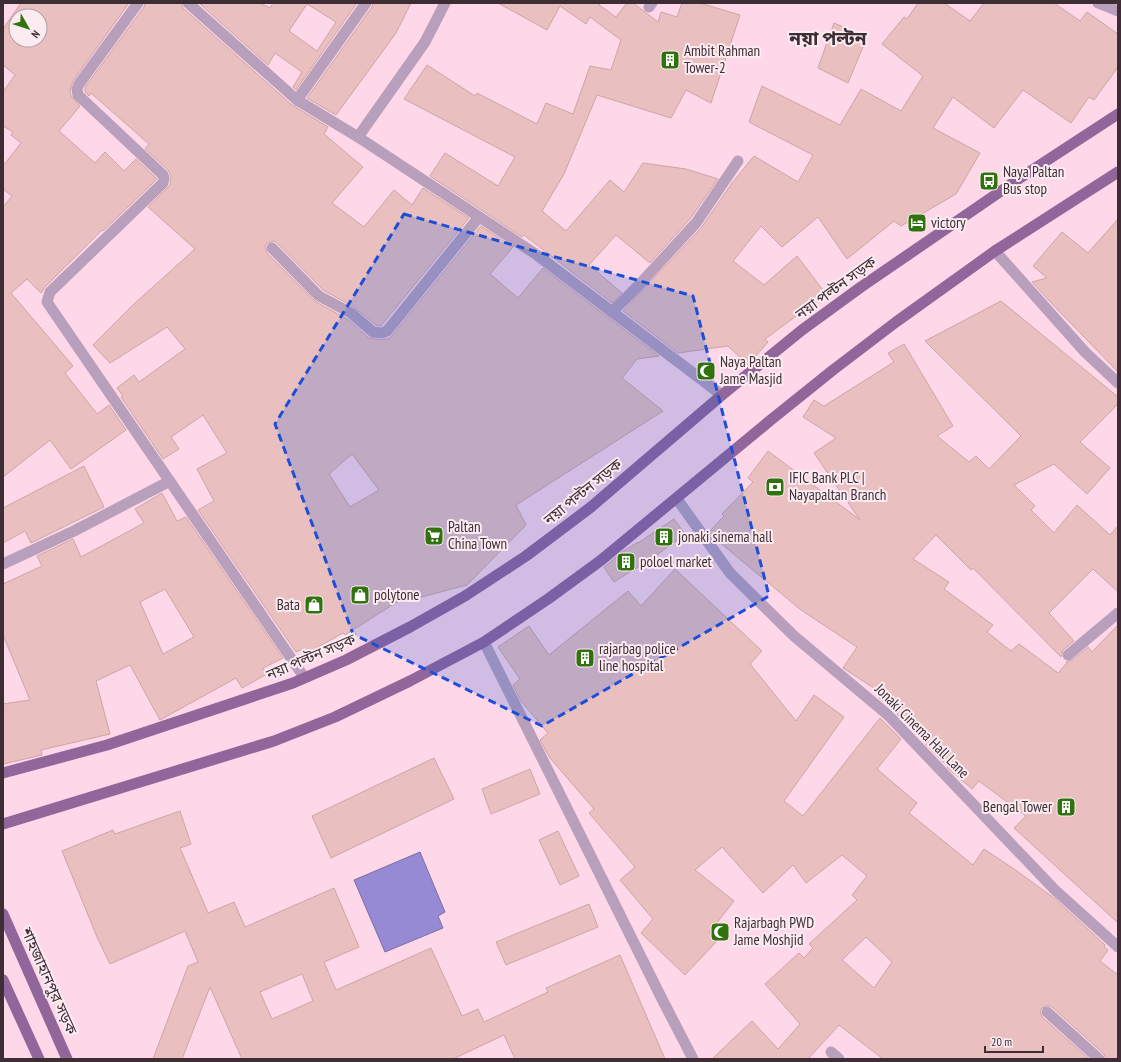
<svg xmlns="http://www.w3.org/2000/svg" width="1121" height="1062" font-family="'PT Sans Narrow','Noto Sans Bengali',sans-serif">
  <style>
    .water { fill: #978ad5; stroke: #7c6ea5 }
    .building { fill: #e9c0bf; stroke: #cea5a4; fill-rule: evenodd }
    .lines { fill: none; stroke-linecap: round; stroke-linejoin: round }
    .minor { stroke: #b8a0bd; stroke-width: 11 }
    .primary { stroke: #91669a; stroke-width: 11 }
    .marked { fill: #1d4ed8; fill-opacity: 0.2; stroke: #1d4ed8; stroke-width: 3; stroke-dasharray: 8 5; stroke-linejoin: round }
    .labels { text-anchor: middle; stroke-width: 4; stroke-linejoin: round; paint-order: stroke }
    .poi-label { font-size: 15px; fill: #3d2e35; stroke: #fcecf2; text-anchor: start }
    .street-label { font-size: 15px; fill: #3d2e35; stroke: #fcecf2 }
    .district-label { font-size: 19px; font-weight: bold; fill: #3d2e35; stroke: #fcecf2 }
  </style>
  <rect width="100%" height="100%" fill="#fed7e8"/>
  <polygon class="water" points="420,852 445,912 438,916 443,928 385,952 354,880"/>
  <g class="building">
    <path d="M21 3H129L73 81 70 90 71 96 80 106 59 131 95 163 105 152 124 171 136 159 157 179 103 231 102 230 45 287 41 293 27 279 11 293 73 366 65 373 97 414 109 405 126 430 71 469 50 440 3 477V207L12 196 3 189V166L21 143 11 135 13 132 3 126V92L15 75 3 65V29ZM16 16H40V40H16Z"/>
    <path d="M145 3H181L183 8 292 105 328 127 324 134 363 167 332 203 364 227 394 190 412 205 423 188 469 218 381 326 376 325 354 307 323 290 277 243 274 241 267 243 265 246 267 253 316 302 347 319 369 338 381 340 390 338 481 226 513 247 490 274 518 298 543 268 659 356 637 359 622 378 663 411 516 505 526 525 467 585 410 600 408 595 345 635 343 633 306 654 303 649 296 652 198 510 214 501 197 469 227 453 203 415 171 437 179 449 163 459 121 397 123 396 117 388 134 375 139 382 185 349 167 327 110 363 93 345 134 304 195 249 148 207 170 185 171 176 168 170 145 149 149 144 91 93 89 96 85 92V87L144 7ZM352 454 379 490 350 507 329 474Z"/>
    <path d="M199 3H260L270 8 273 3H357L296 90 293 87 302 72 275 53 268 65ZM307 4 336 22 317 51 289 31Z"/>
    <polygon points="373,3 411,3 396,33 336,115 307,98 372,7"/>
    <polygon points="498,3 600,3 599,5 616,17 627,3 633,3 658,22 661,12 677,17 682,3 700,3 740,15 711,103 686,90 671,118 597,95 564,174 542,211 566,231 610,180 624,192 643,163 686,169 718,179 690,219 650,263 616,235 589,265 622,293 612,303 524,235 522,237 430,176 445,153 498,186 515,157 404,99 427,65 475,96 477,93 537,124 546,103 573,114 590,66 611,70 621,40 590,17 586,24 560,6 547,30"/>
    <polygon points="918,3 944,3 970,21 984,3 1054,3 1080,21 1087,12 1118,34 1118,67 1094,100 1089,97 1071,123 1023,90 994,128 953,97 933,128 980,153 956,194 901,226 894,221 847,259 818,217 782,247 761,226 733,261 764,285 797,256 826,294 765,339 768,342 748,365 728,346 678,353 623,311 701,228 732,183 754,156 798,182 813,155 749,122 762,86 840,125 861,89 901,111 923,76 882,44 904,17 907,19"/>
    <polygon points="834,23 867,37 848,83 818,68"/>
    <polygon points="1118,219 1118,372 1054,306 1032,282 1047,278 1033,266 1062,232 1088,253"/>
    <polygon points="1001,301 1118,397 1118,404 1080,442 1110,468 1087,494 1054,464 1014,485 1035,506 1031,510 1054,533 1077,505 1110,535 1118,526 1118,592 1093,569 1049,613 1074,641 1063,650 1061,657 973,568 971,570 936,535 913,559 949,582 944,589 993,625 987,632 1011,651 1019,644 1058,673 1067,663 1066,662 1072,660 1088,647 1092,652 1118,625 1118,923 1014,828 1026,816 979,781 972,789 950,770 947,767 948,766 940,759 893,710 879,698 883,694 843,668 857,647 801,610 712,536 709,532 724,516 722,514 753,482 748,478 768,451 860,520 814,453 836,438 803,417 814,400 824,406 894,362 888,353 904,344 953,426 937,436 969,462 976,456 989,469 1021,436 925,341"/>
    <polygon points="84,466 104,507 31,543 25,531 3,543 3,508"/>
    <path d="M162 493 177 521 186 517 283 658 263 668 267 674 242 688 236 678 160 720 130 665 96 681 110 734 41 750 42 755 3 764V704L30 700 3 635V584L42 566 37 556 73 539 81 557 144 523 135 509ZM165 589 194 637 163 654 140 602Z"/>
    <polygon points="674,519 685,534 658,554 614,582 604,567 622,552 638,542 638,543"/>
    <path d="M675 569 762 651 750 664 796 721 814 695 844 717 784 801 803 816 880 718 901 739 877 769 917 803 909 813 973 865 984 849 1014 869 1054 898 1105 945 1104 947 1108 950 1100 961 1118 975V1059H1106L1104 1054 1052 1007 1048 1005 1042 1008 1040 1011 1042 1017 1089 1059H883L839 1025 808 1059H712L752 1021 778 1049 800 1024 765 984 799 953 804 958 813 948 809 944 857 900 852 895 867 876 842 855 806 883 793 865 763 893 722 847 695 870 734 901 709 933 717 941 685 975 641 933 653 919 620 880 635 867 589 813 594 809 550 758 540 740 548 733 521 701 513 685 520 679 498 647 529 626 549 655 628 591 641 606ZM866 937 892 962 874 988 842 960Z"/>
    <polygon points="434,758 454,799 331,858 312,816"/>
    <polygon points="530,769 540,794 491,814 482,789"/>
    <path d="M180 811 191 844 180 848 208 913 234 902 245 927 334 888 359 947 324 962 336 990 431 948 462 1016 478 1009 484 1022 548 992 546 988 620 955 665 1059H515L504 1035 453 1059H242L210 987 182 1059H153L188 966 198 962 185 931 110 964 97 937 62 851 113 830 115 834ZM302 974 313 1001 272 1019 260 992Z"/>
    <polygon points="558,831 579,876 560,885 539,840"/>
    <polygon points="589,904 598,927 506,965 496,942"/>
  </g>
  <g class="lines">
    <g class="minor">
      <polyline points="138,3 79,84 77,89 78,95 163,175 164,178 163,183 50,292 47,302 304,677"/>
      <polyline points="188,3 297,100 358,137 537,255 722,395"/>
      <polyline points="1098,3 1118,11"/>
      <polyline points="649,7 652,3"/>
      <polyline points="297,100 366,3"/>
      <polyline points="358,137 425,42 445,3"/>
      <polyline points="272,248 319,296 351,313 373,332 382,333 387,331 479,217"/>
      <polyline points="995,251 1085,352 1118,383"/>
      <polyline points="612,312 638,286 696,223 738,161"/>
      <polyline points="677,499 730,573 794,636 888,715 1055,890 1118,947"/>
      <polyline points="3,564 74,531 170,481"/>
      <polyline points="484,642 662,999 693,1059"/>
      <polyline points="1068,655 1118,613"/>
      <polyline points="1047,1012 1099,1059"/>
      <polyline points="831,1052 839,1059"/>
    </g>
    <g class="primary">
      <polyline points="3,773 107,745 293,683 346,660 410,627 465,596 526,556 591,507 722,395 802,330 861,287 1020,178 1118,114"/>
      <polyline points="3,824 274,741 335,717 410,681 484,642 548,599 600,561 772,419 833,370 896,322 995,251 1118,172"/>
      <polyline points="3,914 67,1059"/>
      <polyline points="3,980 39,1059"/>
    </g>
  </g>
  <path class="marked" d="M404 214 693 296 769 596 542 726 353 634 275 424Z"/>
  <defs>
    <g id="building-square" transform="scale(1)"><rect x="-9" y="-9" width="18" height="18" rx="4" fill="#30720e" stroke="#fcecf2"/><path d="M-4-6H4V6H1V3H-1V6H-4ZM-2.5-4.3h1.7v1.8h-1.7ZM.8-4.3h1.7v1.8H.8ZM-2.5-1h1.7V.8h-1.7ZM.8-1h1.7V.8H.8Z" fill="#fff"/></g>
    <g id="bus-square" transform="scale(1)"><rect x="-9" y="-9" width="18" height="18" rx="4" fill="#30720e" stroke="#fcecf2"/><path d="M-5-6H5V4H4V6H2V4H-2V6H-4V4H-5ZM-3.5-4V0h7V-4ZM-3.5 1.2v1.5H-2V1.2ZM2 1.2v1.5H3.5V1.2Z" fill="#fff"/></g>
    <g id="hotel-square" transform="scale(1)"><rect x="-9" y="-9" width="18" height="18" rx="4" fill="#30720e" stroke="#fcecf2"/><path d="M-6-4.5h1.5V1H6V5H4.5V3h-9V5H-6ZM-4 0a1.8 1.8 0 1 1 3.6 0ZM.5 0V-2.5h3Q6-2.5 6 0Z" fill="#fff"/></g>
    <g id="mosque-square" transform="scale(1)"><rect x="-9" y="-9" width="18" height="18" rx="4" fill="#30720e" stroke="#fcecf2"/><path d="M3.5-4.9A6 6 0 1 0 3.5 4.9A5 5 0 1 1 3.5-4.9Z" fill="#fff"/></g>
    <g id="bank-square" transform="scale(1)"><rect x="-9" y="-9" width="18" height="18" rx="4" fill="#30720e" stroke="#fcecf2"/><path d="M-6-4H6V4H-6ZM0-2.3a2.3 2.3 0 1 0 0 4.6a2.3 2.3 0 1 0 0-4.6Z" fill="#fff"/></g>
    <g id="supermarket-square" transform="scale(1)"><rect x="-9" y="-9" width="18" height="18" rx="4" fill="#30720e" stroke="#fcecf2"/><path d="M-6-5.5h2.5l.6 2H6L4.5 2H-2.5L-4.4-4H-6ZM-1.5 3.2a1.3 1.3 0 1 0 .1 0ZM3 3.2a1.3 1.3 0 1 0 .1 0Z" fill="#fff"/></g>
    <g id="shop-square" transform="scale(1)"><rect x="-9" y="-9" width="18" height="18" rx="4" fill="#30720e" stroke="#fcecf2"/><path d="M-5-2.5h2.3a2.7 3.5 0 0 1 5.4 0H5L5.5 6h-11ZM-1.5-2.5h3a1.5 2.3 0 0 0-3 0Z" fill="#fff"/></g>
  </defs>
  <g fill-rule="evenodd">
    <use href="#building-square" x="670" y="60"/>
    <use href="#bus-square" x="989" y="181"/>
    <use href="#hotel-square" x="917" y="223"/>
    <use href="#mosque-square" x="706" y="371"/>
    <use href="#bank-square" x="775" y="487"/>
    <use href="#supermarket-square" x="434" y="536"/>
    <use href="#building-square" x="664" y="537"/>
    <use href="#building-square" x="626" y="562"/>
    <use href="#shop-square" x="360" y="595"/>
    <use href="#shop-square" x="314" y="605"/>
    <use href="#building-square" x="585" y="658"/>
    <use href="#building-square" x="1066" y="807"/>
    <use href="#mosque-square" x="720" y="932"/>
  </g>
  <g class="labels">
    <g class="poi-label">
      <text x="684" y="56">Ambit Rahman<tspan x="684" dy="17">Tower-2</tspan></text>
      <text x="1003" y="177">Naya Paltan<tspan x="1003" dy="17">Bus stop</tspan></text>
      <text x="931" y="228">victory</text>
      <text x="720" y="367">Naya Paltan<tspan x="720" dy="17">Jame Masjid</tspan></text>
      <text x="789" y="483">IFIC Bank PLC |<tspan x="789" dy="17">Nayapaltan Branch</tspan></text>
      <text x="448" y="532">Paltan<tspan x="448" dy="17">China Town</tspan></text>
      <text x="678" y="542">jonaki sinema hall</text>
      <text x="640" y="567">poloel market</text>
      <text x="374" y="600">polytone</text>
      <text x="300" y="610" text-anchor="end">Bata</text>
      <text x="599" y="654">rajarbag police<tspan x="599" dy="17">line hospital</tspan></text>
      <text x="1052" y="812" text-anchor="end">Bengal Tower</text>
      <text x="734" y="928">Rajarbagh PWD<tspan x="734" dy="17">Jame Moshjid</tspan></text>
    </g>
    <g class="street-label">
      <text transform="translate(836 288) rotate(-36)" y="5">নয়া পল্টন সড়ক</text>
      <text transform="translate(583 492) rotate(-39)" y="5">নয়া পল্টন সড়ক</text>
      <text transform="translate(311 657) rotate(-23)" y="5">নয়া পল্টন সড়ক</text>
      <text transform="translate(922 731) rotate(45)" y="5">Jonaki Cinema Hall Lane</text>
      <text transform="translate(49 981) rotate(66)" y="5">শাহজাহানপুর সড়ক</text>
    </g>
    <g class="district-label">
      <text x="828" y="45">নয়া পল্টন</text>
    </g>
  </g>
  <rect width="1121" height="1062" fill="none" stroke="#3d2e35" stroke-width="8"/>
  <g transform="translate(28 28) rotate(129)"><circle r="19" fill="#fcecf2" stroke="#b0a0a6"/>
  <path d="M0-3L7 15L0 10L-7 15Z" fill="#30720e"/>
  <text y="-6" font-size="11" font-weight="bold" text-anchor="middle" fill="#3d2e35">N</text>
  </g>
  <path d="M985 1046v6h58v-6" fill="none" stroke="#3d2e35" stroke-width="2"/>
  <text x="991" y="1046" font-size="12" fill="#3d2e35" stroke="#fcecf2" stroke-width="3" paint-order="stroke">20 m</text>
</svg>
